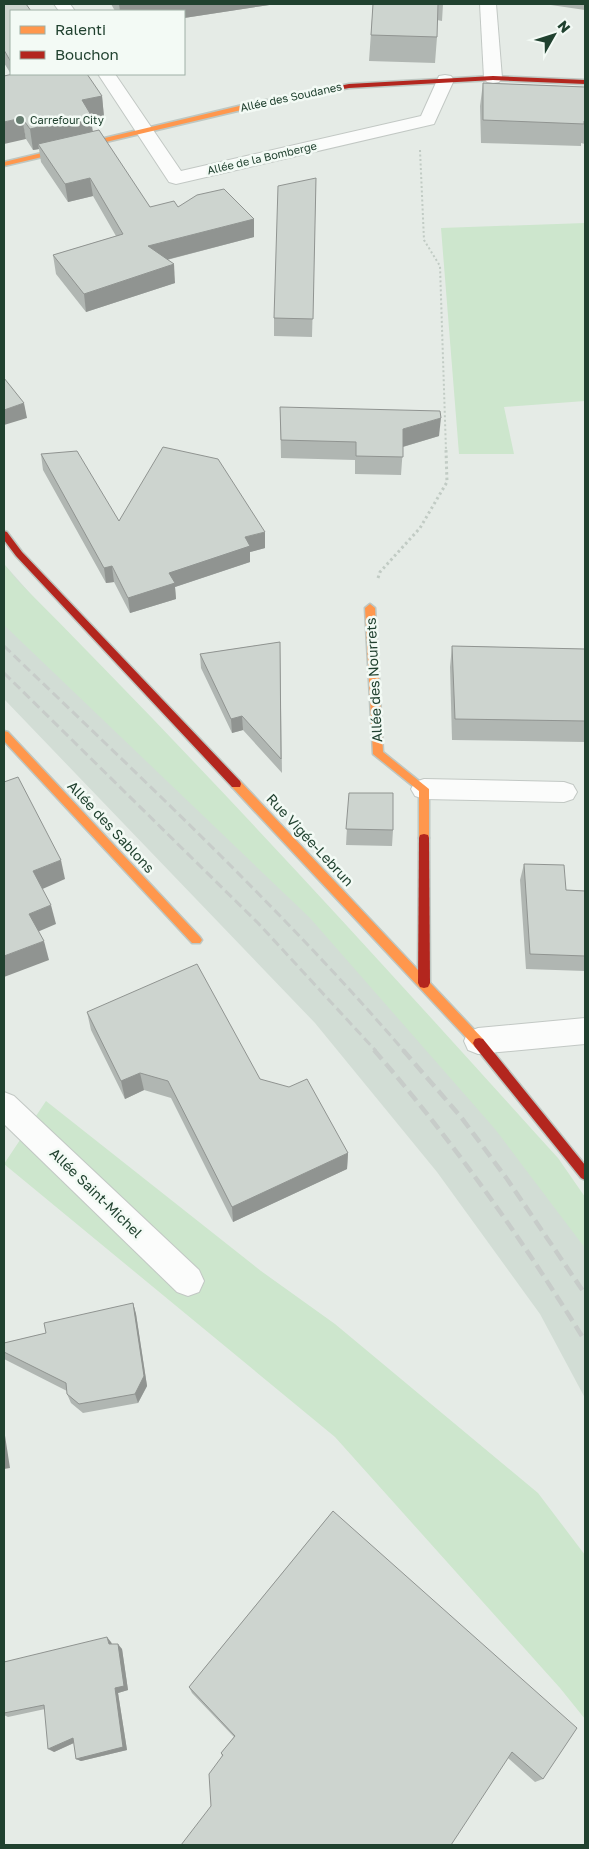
<svg xmlns="http://www.w3.org/2000/svg" width="589" height="1849" font-family="'Golos Text',sans-serif">
  <style>
    .built { fill: #d2ddd5 }
    .green { fill: #cde6cd }
    .lines { fill: none; stroke-linecap: round; stroke-linejoin: round }
    .street-casing { stroke: #c2c8c4; stroke-width: 2 }
    .slow-casing { stroke: #bec7c2; stroke-width: 3 }
    .jam-casing { stroke: #bec7c2; stroke-width: 3 }
    .path-far1 { stroke: #c1cbc4; stroke-width: 2; stroke-dasharray: 2 2.5; stroke-linecap: butt }
    .path { stroke: #c1cbc4; stroke-width: 3; stroke-dasharray: 2.5 3; stroke-linecap: butt }
    .street { fill: #fbfcfb; fill-rule: evenodd }
    .slow { fill: #ff974d; fill-rule: evenodd }
    .jam { fill: #b3261e; fill-rule: evenodd }
    .rail-far1 { stroke: #c7ccc9; stroke-width: 3; stroke-dasharray: 9 4.5; stroke-linecap: butt }
    .rail { stroke: #c7ccc9; stroke-width: 4.5; stroke-dasharray: 12 6; stroke-linecap: butt }
    .wall { fill: #b0b6b2 }
    .shaded-wall { fill: #909491 }
    .building { fill: #cdd4cf; stroke: #909491 }
    .poi-dot { fill: #657c6f; stroke: #f3faf5; stroke-width: 2 }
    .labels { text-anchor: middle; stroke-width: 5; stroke-linejoin: round; paint-order: stroke }
    .far-street-label { font-size: 11px; fill: #20412f; stroke: #f3faf5 }
    .far-poi-label { font-size: 11px; fill: #20412f; stroke: #f3faf5; text-anchor: start }
    .street-label { font-size: 14px; fill: #20412f; stroke: #f3faf5 }
  </style>
  <rect width="100%" height="100%" fill="#e5ebe6"/>
  <polygon class="built" points="4,564 585,1219 585,1398 540,1314 437,1172 315,1023 4,699"/>
  <g class="green">
    <polygon points="585,223 585,401 504,407 514,454 459,454 441,228"/>
    <path d="M4 564 16 579C203 766 381 962 558 1158L585 1197V1248L495 1129 310 918 4 625Z"/>
    <polygon points="46,1101 261,1271 335,1324 538,1493 585,1555 585,1719 560,1688 335,1437 4,1164"/>
  </g>
  <g class="lines">
    <g class="street-casing">
      <g id="street">
        <polygon points="54,4 70,4 75,11 59,11"/>
        <polygon points="480,4 496,4 502,78 499,82 493,83 487,82 484,78"/>
        <polygon points="98,74 115,74 181,171 421,116 439,76 445,75 451,76 454,80 434,124 176,184 169,182"/>
        <polygon points="424,779 564,782 573,785 577,792 573,799 564,802 424,799 415,796 411,789 415,782"/>
        <polygon points="585,1018 585,1044 478,1054 468,1050 464,1041 468,1032 478,1028"/>
        <polygon points="4,1092 14,1096 199,1270 204,1281 199,1292 188,1296 177,1292 4,1124"/>
      </g>
    </g>
    <g class="slow-casing">
      <g id="slow">
        <polygon points="264,100 267,100 267,104 4,166 4,162"/>
        <polygon points="370,604 375,608 383,752 429,789 429,838 428,841 420,841 419,838 419,791 373,754 365,608"/>
        <polygon points="4,731 8,732 200,937 202,940 200,943 192,943 4,741"/>
        <polygon points="236,780 240,781 483,1039 485,1043 483,1047 479,1048 475,1047 232,787 231,784"/>
      </g>
    </g>
    <g class="jam-casing">
      <g id="jam">
        <polygon points="493,76 585,80 585,84 493,80 349,88 264,104 260,102 349,84"/>
        <polygon points="4,531 7,532 22,552 240,781 241,784 240,787 232,787 16,556 4,540"/>
        <polygon points="424,834 428,835 429,838 430,983 428,987 424,988 420,987 418,983 419,838 420,835"/>
        <polygon points="479,1038 483,1039 585,1165 585,1180 581,1178 475,1047 473,1043 475,1039"/>
      </g>
    </g>
    <polyline class="path-far1" points="420,150 424,240 440,266 446,451"/>
    <polyline class="path" points="378,578 380,572 420,528 447,482 446,450"/>
    <use href="#street" class="street"/>
    <use href="#slow" class="slow"/>
    <use href="#jam" class="jam"/>
    <g class="rail-far1">
      <path d="M4 646C141 778 280 907 404 1051"/>
      <polyline points="4,673 258,923 376,1051"/>
    </g>
    <g class="rail">
      <path d="M374 1050C453 1141 522 1239 585 1341"/>
      <polyline points="403,1050 461,1117 507,1179 585,1294"/>
    </g>
  </g>
  <g class="wall">
    <polygon points="4,4 11,11 11,74 102,96 104,117 91,120 93,131 150,207 178,207 254,219 254,237 167,260 175,283 86,312 56,274 53,255 116,236 93,196 68,202 41,162 39,149 33,150 26,139 11,74 4,63"/>
    <polygon points="111,4 276,4 184,18 184,11 115,11"/>
    <polygon points="373,4 443,4 442,21 437,20 437,37 435,63 369,61"/>
    <polygon points="544,4 585,4 585,10"/>
    <polygon points="483,83 585,87 585,144 581,143 581,146 481,143 480,106"/>
    <polygon points="316,178 312,337 274,336 274,318"/>
    <polygon points="280,407 439,436 403,447 401,475 355,474 355,460 281,458"/>
    <polygon points="41,454 119,521 265,548 250,552 250,562 175,587 176,599 130,613 114,582 106,583 43,470"/>
    <polygon points="280,642 282,773 243,730 232,733 201,668 200,654"/>
    <polygon points="452,646 585,649 585,742 452,740 450,667"/>
    <polygon points="349,793 393,830 392,846 346,845"/>
    <polygon points="524,864 566,890 585,891 585,971 526,969 520,880"/>
    <polygon points="87,1012 260,1079 348,1153 347,1169 233,1222 171,1098 144,1090 125,1099 91,1030"/>
    <polygon points="133,1303 136,1314 147,1386 138,1403 83,1413 71,1403 67,1394 67,1391 4,1359 4,1343 46,1333"/>
    <polygon points="333,1511 543,1779 535,1782 508,1758 211,1806 222,1756 221,1753 234,1737 192,1693 189,1687"/>
    <polygon points="111,1642 112,1644 122,1649 128,1690 118,1693 127,1750 81,1761 76,1759 74,1743 54,1752 45,1709 8,1717 4,1715 4,1662"/>
  </g>
  <g class="shaded-wall">
    <polygon points="119,4 276,4 184,18 184,11 120,11"/>
    <polygon points="102,96 104,117 91,120 93,136 38,144 39,149 33,150 30,129 82,100"/>
    <polygon points="22,118 26,139 4,144 4,122"/>
    <polygon points="90,178 93,196 68,202 65,184"/>
    <polygon points="254,219 254,237 150,264 148,246"/>
    <polygon points="174,264 175,283 86,312 84,294"/>
    <polygon points="24,403 27,418 4,425 4,410"/>
    <polygon points="441,418 439,436 402,447 403,429"/>
    <polygon points="265,532 265,548 250,552 250,562 175,587 176,599 130,613 128,598 169,573 245,537"/>
    <polygon points="112,566 114,582 106,583 104,568"/>
    <polygon points="242,716 243,730 232,733 231,719"/>
    <polygon points="61,860 65,879 38,891 33,871"/>
    <polygon points="51,905 56,924 35,933 29,914"/>
    <polygon points="44,941 49,960 4,977 4,956"/>
    <polygon points="140,1073 144,1090 125,1099 121,1081"/>
    <polygon points="348,1153 347,1169 233,1222 232,1207"/>
    <polygon points="133,1303 136,1314 147,1386 138,1403 135,1394"/>
    <polygon points="4,1429 10,1468 4,1469"/>
    <polygon points="107,1637 111,1642 113,1649 109,1644"/>
    <polygon points="118,1644 122,1649 128,1690 118,1693 127,1750 81,1761 76,1759 115,1688"/>
    <polygon points="73,1738 78,1741 54,1752 48,1749"/>
  </g>
  <g class="building">
    <polygon points="4,4 26,4 31,11 11,11 11,62 4,50"/>
    <polygon points="373,4 438,4 437,37 371,35"/>
    <polygon points="13,74 87,74 102,96 82,100 91,115 30,129 22,118 4,122 4,76"/>
    <polygon points="483,83 585,87 585,121 584,121 584,124 483,120"/>
    <polygon points="99,130 150,207 174,201 178,207 197,195 224,189 254,219 148,246 174,264 84,294 53,255 123,234 90,178 65,184 38,144"/>
    <polygon points="316,178 313,319 274,318 278,186"/>
    <polygon points="4,378 24,403 4,410"/>
    <polygon points="280,407 440,411 441,418 403,429 403,457 356,456 356,442 281,440"/>
    <polygon points="163,447 218,459 265,532 245,537 250,546 169,573 175,583 128,598 112,566 104,568 41,454 77,451 119,521"/>
    <polygon points="280,642 281,759 242,716 231,719 200,654"/>
    <polygon points="452,646 585,649 585,721 455,719"/>
    <polygon points="18,777 61,860 33,871 51,905 29,914 44,941 4,956 4,782"/>
    <polygon points="349,793 393,793 393,830 346,829"/>
    <polygon points="524,864 564,865 566,890 585,891 585,956 530,954"/>
    <polygon points="197,964 260,1079 289,1087 307,1079 348,1153 232,1207 168,1081 140,1073 121,1081 87,1012"/>
    <polygon points="133,1303 144,1376 135,1394 79,1404 67,1394 66,1383 4,1352 4,1343 46,1333 44,1323"/>
    <polygon points="333,1511 577,1728 543,1779 512,1752 451,1845 181,1845 211,1806 209,1774 223,1755 221,1753 235,1736 189,1687"/>
    <polygon points="107,1637 109,1644 118,1644 124,1686 115,1688 123,1747 76,1759 73,1738 48,1749 44,1705 4,1713 4,1662"/>
  </g>
  <circle class="poi-dot" cx="20" cy="120" r="5"/>
  <g class="labels">
    <g class="far-street-label">
      <text transform="translate(291 97) rotate(-12)" y="4">Allée des Soudanes</text>
      <text transform="translate(262 158) rotate(-13)" y="4">Allée de la Bomberge</text>
    </g>
    <g class="far-poi-label">
      <text x="30" y="124">Carrefour City</text>
    </g>
    <g class="street-label">
      <text transform="translate(374 680) rotate(-93)" y="5">Allée des Nourrets</text>
      <text transform="translate(111 827) rotate(47)" y="5">Allée des Sablons</text>
      <text transform="translate(310 840) rotate(47)" y="5">Rue Vigée-Lebrun</text>
      <text transform="translate(96 1193) rotate(44)" y="5">Allée Saint-Michel</text>
    </g>
  </g>
  <rect width="589" height="1849" fill="none" stroke="#20412f" stroke-width="10"/>
  <rect x="10" y="10" width="175" height="65" fill="#f3faf5" stroke="#9fb0a6"/>
  <rect x="20" y="26" width="25" height="8" fill="#ff974d" stroke="#9fb0a6"/>
  <text x="55" y="35" font-size="15" fill="#20412f">Ralenti</text>
  <rect x="20" y="51" width="25" height="8" fill="#b3261e" stroke="#9fb0a6"/>
  <text x="55" y="60" font-size="15" fill="#20412f">Bouchon</text>
  <g transform="translate(554 35) rotate(51)" stroke="#f3faf5" stroke-width="4" paint-order="stroke">
  <path d="M0-4L9 19L0 12L-9 19Z" fill="#20412f"/>
  <text y="-8" font-size="14" font-weight="bold" text-anchor="middle" fill="#20412f">N</text>
  </g>
</svg>
